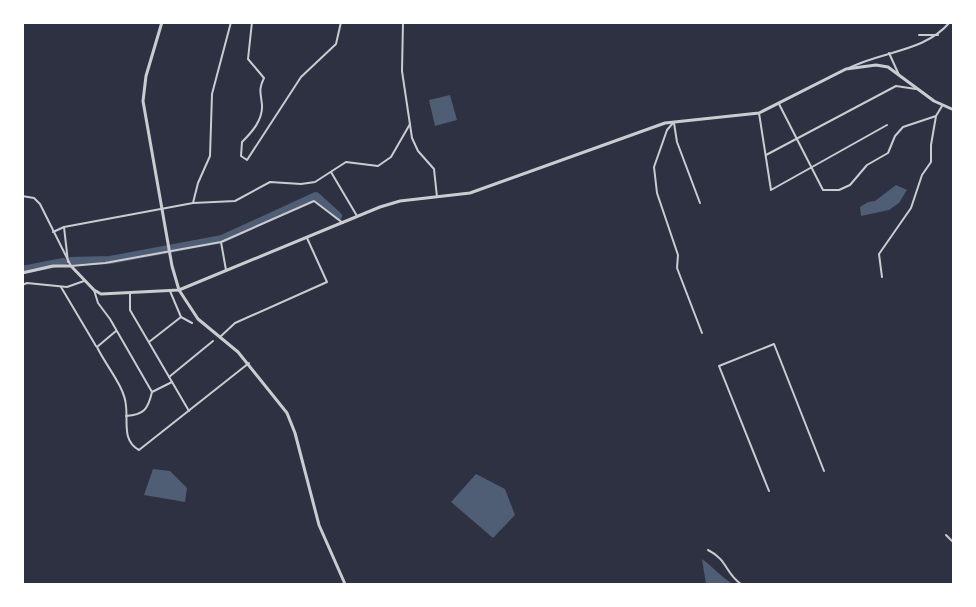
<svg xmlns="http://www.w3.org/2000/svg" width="976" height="607" font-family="Overpass,sans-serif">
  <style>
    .water { fill: #4f5d75 }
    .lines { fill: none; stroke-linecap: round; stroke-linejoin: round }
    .river { stroke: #4f5d75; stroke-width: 8 }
    .minor { stroke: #caccd0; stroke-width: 2 }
    .tertiary { stroke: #caccd0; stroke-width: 3 }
  </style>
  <rect width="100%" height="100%" fill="#2d3142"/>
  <g class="water">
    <polygon points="450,95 457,120 435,126 429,100"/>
    <polygon points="896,185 907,190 899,203 889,210 861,216 860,207 868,202 875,201"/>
    <polygon points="153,469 170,471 187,488 185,502 144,495"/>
    <polygon points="476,474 505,489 515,515 493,538 451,502"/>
    <path d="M702 559C713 567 721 577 733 584H706Z"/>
  </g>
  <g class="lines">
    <g class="river">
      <polyline points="71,261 110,260 222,239 316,196 338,216"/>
      <polyline points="22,270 63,262"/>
    </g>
    <g class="minor">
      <path d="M252 22 248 59 264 78C258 90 261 93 262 105 263 120 252 132 242 142L241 156 247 160 301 77 336 44 341 22"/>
      <polyline points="403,22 402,71 412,138 418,151 434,169 437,197"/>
      <polyline points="919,35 938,35"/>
      <polyline points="889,53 899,75"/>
      <path d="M849 68C882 51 925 52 950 22"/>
      <polyline points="779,104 823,190 839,190 850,185 867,165 888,153 895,136 903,127 936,116"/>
      <polyline points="759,113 771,190 887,125"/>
      <polyline points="673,123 667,130 654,167 657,193 678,255 677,268 702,333"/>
      <polyline points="674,123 677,142 700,203"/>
      <polyline points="766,155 896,86 916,89"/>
      <polyline points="331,172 357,216"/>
      <polyline points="22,196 34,198 40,204 71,266 105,263 221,242 314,201 343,223"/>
      <polyline points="193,203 198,183 210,156 212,94 231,22"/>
      <polyline points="64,227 68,262"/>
      <polyline points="53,232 64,227 193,203 235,201 270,182 301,184 315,182 346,162 378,166 391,157 410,124"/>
      <polyline points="221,242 226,270"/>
      <polyline points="882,277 879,254 911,208 922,175 931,162 931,145 936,116 942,106"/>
      <polyline points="22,285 27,283 67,287 84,281"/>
      <polyline points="61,287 96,346"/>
      <polyline points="94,290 98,303 110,319 152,392"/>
      <polyline points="130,293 130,310 189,411"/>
      <polyline points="181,317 192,323"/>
      <path d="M116 331 97 347C106 366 125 387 126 406 128 422 122 441 139 450L249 363"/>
      <polyline points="220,337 235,323 327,282 307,238"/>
      <polyline points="149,342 181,317 170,291"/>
      <polyline points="169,377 213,341"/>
      <path d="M126 416C144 415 148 409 152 392L172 382"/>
      <polyline points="769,491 719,366 774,344 824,471"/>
      <polyline points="946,535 954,543"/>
      <path d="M708 550C728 560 725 573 741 584"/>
    </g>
    <g class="tertiary">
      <polyline points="162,22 146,76 143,101 172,266 179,290 198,319 238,352 287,413 295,433 319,525 345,584"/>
      <polyline points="22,273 53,266 71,266 94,290 101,294 179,290 380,207 400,201 470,193 665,123 759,113 846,69 876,65 888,67 934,101 954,110"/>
    </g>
  </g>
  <rect width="976" height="607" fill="none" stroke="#ffffff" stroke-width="48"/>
</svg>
